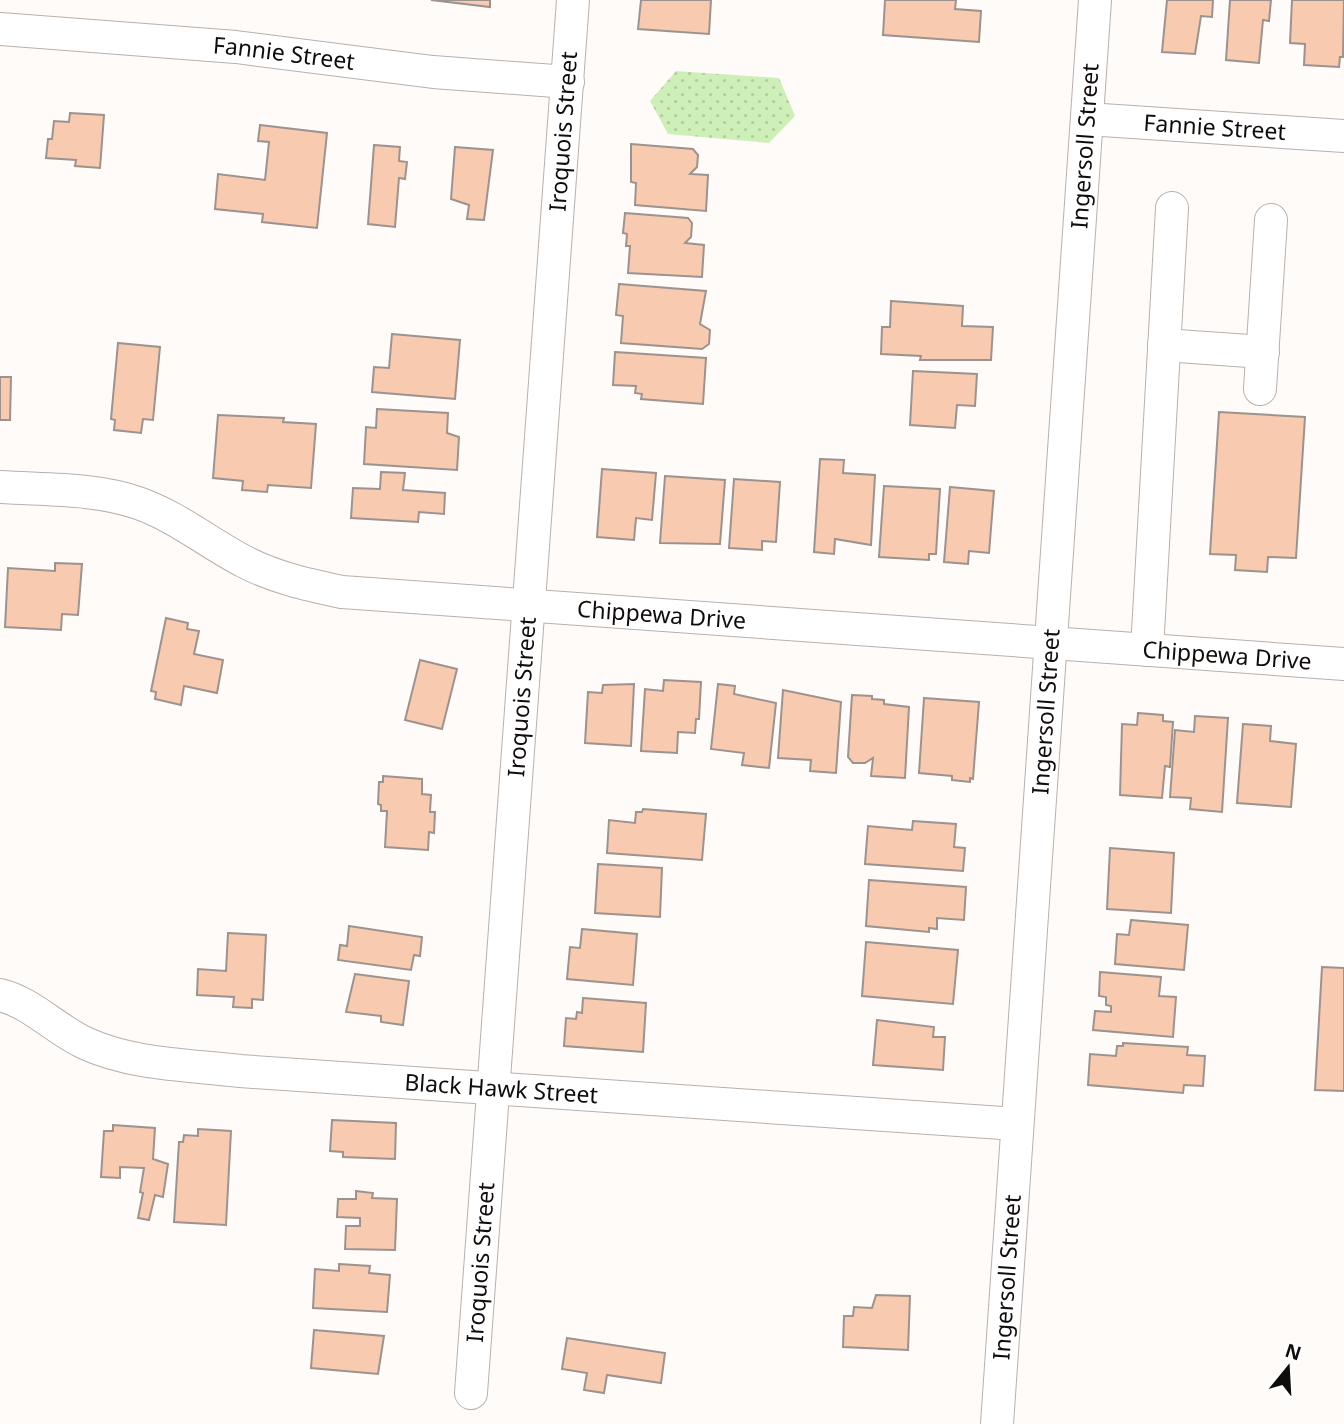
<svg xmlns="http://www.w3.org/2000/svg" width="1344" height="1424" font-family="'Noto Sans',sans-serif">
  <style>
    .park { fill: url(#park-dots) }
    .building { fill: #f8cab0; stroke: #9d938e; stroke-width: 2 }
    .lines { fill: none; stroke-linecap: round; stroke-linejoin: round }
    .minor-casing { stroke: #b9b0aa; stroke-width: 34 }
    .minor { stroke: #fff; stroke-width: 32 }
    .labels { text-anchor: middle; stroke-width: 6; stroke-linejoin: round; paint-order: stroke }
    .street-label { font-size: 23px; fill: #100c0b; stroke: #fff }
  </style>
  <defs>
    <pattern id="park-dots" width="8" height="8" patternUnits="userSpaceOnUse" patternTransform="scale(1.75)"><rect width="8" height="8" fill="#cef0b8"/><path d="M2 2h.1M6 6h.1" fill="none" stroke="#b0cd9d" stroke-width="1.8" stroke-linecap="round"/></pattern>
  </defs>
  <rect width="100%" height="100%" fill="#fffbf8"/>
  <polygon class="park" points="676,71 779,78 795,116 769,143 668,134 650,101"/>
  <g class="building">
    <polygon points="431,0 490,0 490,7"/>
    <polygon points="641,0 711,0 709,34 638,29"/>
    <polygon points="885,0 956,0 955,9 981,11 979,42 883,35"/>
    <polygon points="1167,0 1213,0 1212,17 1201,16 1195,54 1162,52"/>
    <polygon points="1230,0 1271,0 1269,21 1263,20 1259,63 1226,60"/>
    <polygon points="1292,0 1344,0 1343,57 1340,57 1339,67 1304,65 1305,44 1290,43"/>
    <polygon points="70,113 104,115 100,168 75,166 76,160 46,158 48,139 52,139 54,121 69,122"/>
    <polygon points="260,125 327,133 317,228 262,222 263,214 215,209 218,174 265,180 269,142 258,141"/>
    <polygon points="631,144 693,149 698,155 697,167 690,174 708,175 706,211 635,205 636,183 631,182"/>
    <polygon points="374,145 400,147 399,161 407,162 405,179 399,178 395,227 368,224"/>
    <polygon points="455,147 493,150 484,220 467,219 469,205 451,199"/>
    <polygon points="625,213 688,218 692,223 691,237 685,243 704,245 702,277 628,273 630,246 626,246 627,234 623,233"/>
    <polygon points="619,284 706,291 700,324 710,330 709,344 702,349 621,343 623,316 616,315"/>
    <polygon points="891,301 963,306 962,326 993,327 991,360 920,360 921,356 881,354 882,327 890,327"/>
    <polygon points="392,334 460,340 455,399 372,392 374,367 389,368"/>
    <polygon points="118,343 160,347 153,420 143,419 141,433 114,430 115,420 111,419"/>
    <polygon points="615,352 706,358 703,404 641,399 642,394 635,393 636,386 613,385"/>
    <polygon points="913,371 977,374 975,406 957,405 955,428 910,425"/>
    <polygon points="0,377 11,377 10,420 0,420"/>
    <polygon points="377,409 448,413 447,433 459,437 457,470 364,464 366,427 376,428"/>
    <polygon points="1219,412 1305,417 1296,558 1268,557 1267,572 1235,570 1236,555 1210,554"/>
    <polygon points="218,415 284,418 283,422 316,424 311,488 268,485 267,492 242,490 243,481 213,478"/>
    <polygon points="820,459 844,460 843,473 875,475 871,545 835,539 834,554 814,552"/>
    <polygon points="602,469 656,473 652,520 636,518 634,540 597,537"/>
    <polygon points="381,472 405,473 403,490 445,493 444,514 419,512 418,522 351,518 353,488 380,489"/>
    <polygon points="665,476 725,480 720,544 660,543"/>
    <polygon points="734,479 780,482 776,542 762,541 762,550 729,548"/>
    <polygon points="884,486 940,489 936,554 929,554 929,560 879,557"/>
    <polygon points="950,487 994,491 989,553 969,551 968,564 944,562"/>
    <polygon points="55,563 82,564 78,615 62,614 61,630 5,627 8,568 55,571"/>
    <polygon points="166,618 188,623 187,629 199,631 194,654 223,660 217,693 184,686 181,705 155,699 156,692 151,691"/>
    <polygon points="420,660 457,669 442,729 405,720"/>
    <polygon points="664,680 701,682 699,719 696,719 695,733 678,732 677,753 641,751 645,689 663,691"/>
    <polygon points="634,684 631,746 585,743 588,692 602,693 603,685"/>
    <polygon points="718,684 735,686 734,694 776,703 769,768 742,765 744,753 711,749"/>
    <polygon points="783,690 841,702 836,773 810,771 811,760 778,758"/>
    <polygon points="852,695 872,696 872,699 884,700 884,704 909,707 905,778 871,776 873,758 865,763 853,763 848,757"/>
    <polygon points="924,698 979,702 973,779 970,778 970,782 952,780 952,776 919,773"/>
    <polygon points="1138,713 1163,715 1163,721 1173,722 1170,767 1165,766 1162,798 1120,795 1122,724 1137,725"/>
    <polygon points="1195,716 1228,718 1222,812 1190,809 1191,798 1170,797 1175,730 1194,732"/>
    <polygon points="1243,724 1271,726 1270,741 1296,744 1291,807 1237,803"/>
    <polygon points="383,776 422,779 422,794 431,795 430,812 435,812 434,833 429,832 428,850 385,847 387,811 381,811 381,805 378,804 379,782 383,782"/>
    <polygon points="643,809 706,814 702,860 607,853 609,820 635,823 636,812 642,812"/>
    <polygon points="913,821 956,824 954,847 965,848 963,871 865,864 868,826 912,830"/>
    <polygon points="1110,848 1174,853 1171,913 1107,909"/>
    <polygon points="598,864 662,868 660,917 595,913"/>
    <polygon points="869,880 966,887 964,920 937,918 937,929 929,928 929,932 866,926"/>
    <polygon points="1131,920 1188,925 1184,970 1115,964 1117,934 1129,935"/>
    <polygon points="349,926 422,937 420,956 414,955 411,970 338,960 340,945 347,946"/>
    <polygon points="582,929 637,934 633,985 567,979 570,947 580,948"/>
    <polygon points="228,933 266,935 263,1000 252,999 252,1008 233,1007 234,997 197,995 198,969 226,971"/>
    <polygon points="866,942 958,950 953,1004 862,996"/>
    <polygon points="1322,967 1344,968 1344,1091 1315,1090"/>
    <polygon points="1100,972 1161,977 1159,996 1176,997 1173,1037 1093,1030 1095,1011 1111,1012 1111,1006 1106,1005 1106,997 1099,996"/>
    <polygon points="355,974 409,981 403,1025 381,1022 381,1016 346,1012"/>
    <polygon points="583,998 646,1003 643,1052 564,1046 566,1018 576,1019 577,1012 582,1013"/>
    <polygon points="877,1020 934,1027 933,1037 945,1037 943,1070 873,1065"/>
    <polygon points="1123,1043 1188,1047 1187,1055 1205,1056 1203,1086 1184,1085 1183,1093 1088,1085 1090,1054 1116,1056 1117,1046 1123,1046"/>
    <polygon points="332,1120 396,1123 395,1159 343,1157 343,1152 330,1151"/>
    <polygon points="113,1125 155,1128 153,1159 168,1164 163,1197 155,1195 149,1220 138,1218 143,1193 140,1192 144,1168 120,1167 120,1178 101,1177 104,1131 113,1131"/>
    <polygon points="198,1129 231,1131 226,1225 174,1222 179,1142 183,1142 184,1135 198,1136"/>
    <polygon points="356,1191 373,1193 372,1198 397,1199 395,1250 345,1249 346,1226 360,1226 360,1218 337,1217 338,1199 356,1199"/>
    <polygon points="339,1264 370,1266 369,1273 390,1275 387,1312 313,1308 315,1269 339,1271"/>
    <polygon points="876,1295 910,1296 908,1350 843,1347 844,1316 853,1316 854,1307 872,1308"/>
    <polygon points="314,1330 384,1336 378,1374 311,1368"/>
    <polygon points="567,1338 665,1353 661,1383 607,1375 604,1393 584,1390 587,1373 562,1369"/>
  </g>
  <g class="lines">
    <g class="minor-casing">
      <g id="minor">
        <path id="s1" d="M0 29 236 47 433 72 568 82"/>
        <path id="s2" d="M1087 119 1344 136"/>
        <polyline points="1164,345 1263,352"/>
        <polyline points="1260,389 1271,220"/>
        <path id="s3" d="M0 487C45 490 95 488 138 503 178 517 208 543 245 562 276 578 309 585 342 592L1344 664"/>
        <polyline points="1147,650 1172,208"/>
        <path id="s4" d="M0 995C32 1003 55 1029 85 1043 132 1065 190 1065 240 1071L1017 1124"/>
        <path id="s5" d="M471 1393 573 0"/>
        <path id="s6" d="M997 1424 1095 0"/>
      </g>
    </g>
    <use href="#minor" class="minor"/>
  </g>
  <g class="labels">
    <g class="street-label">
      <text dy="8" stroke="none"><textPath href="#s1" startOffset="285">Fannie Street</textPath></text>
      <text dy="8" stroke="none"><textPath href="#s2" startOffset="128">Fannie Street</textPath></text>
      <text dy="8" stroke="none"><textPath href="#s5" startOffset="1265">Iroquois Street</textPath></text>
      <text dy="8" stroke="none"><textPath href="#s6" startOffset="1281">Ingersoll Street</textPath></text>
      <text dy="8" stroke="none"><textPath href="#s3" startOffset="684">Chippewa Drive</textPath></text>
      <text dy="8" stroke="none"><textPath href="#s3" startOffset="1251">Chippewa Drive</textPath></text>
      <text dy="8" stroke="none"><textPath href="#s5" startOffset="698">Iroquois Street</textPath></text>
      <text dy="8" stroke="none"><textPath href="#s6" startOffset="714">Ingersoll Street</textPath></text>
      <text dy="8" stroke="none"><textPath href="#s4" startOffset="518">Black Hawk Street</textPath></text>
      <text dy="8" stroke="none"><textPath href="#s5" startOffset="131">Iroquois Street</textPath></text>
      <text dy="8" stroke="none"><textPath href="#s6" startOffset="147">Ingersoll Street</textPath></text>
    </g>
  </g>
  <g transform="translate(1288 1368) rotate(18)" stroke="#ffffff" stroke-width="5" paint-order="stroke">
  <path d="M0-5L12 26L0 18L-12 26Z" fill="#100c0b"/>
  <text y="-10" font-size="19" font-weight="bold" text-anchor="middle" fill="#100c0b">N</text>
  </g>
</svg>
